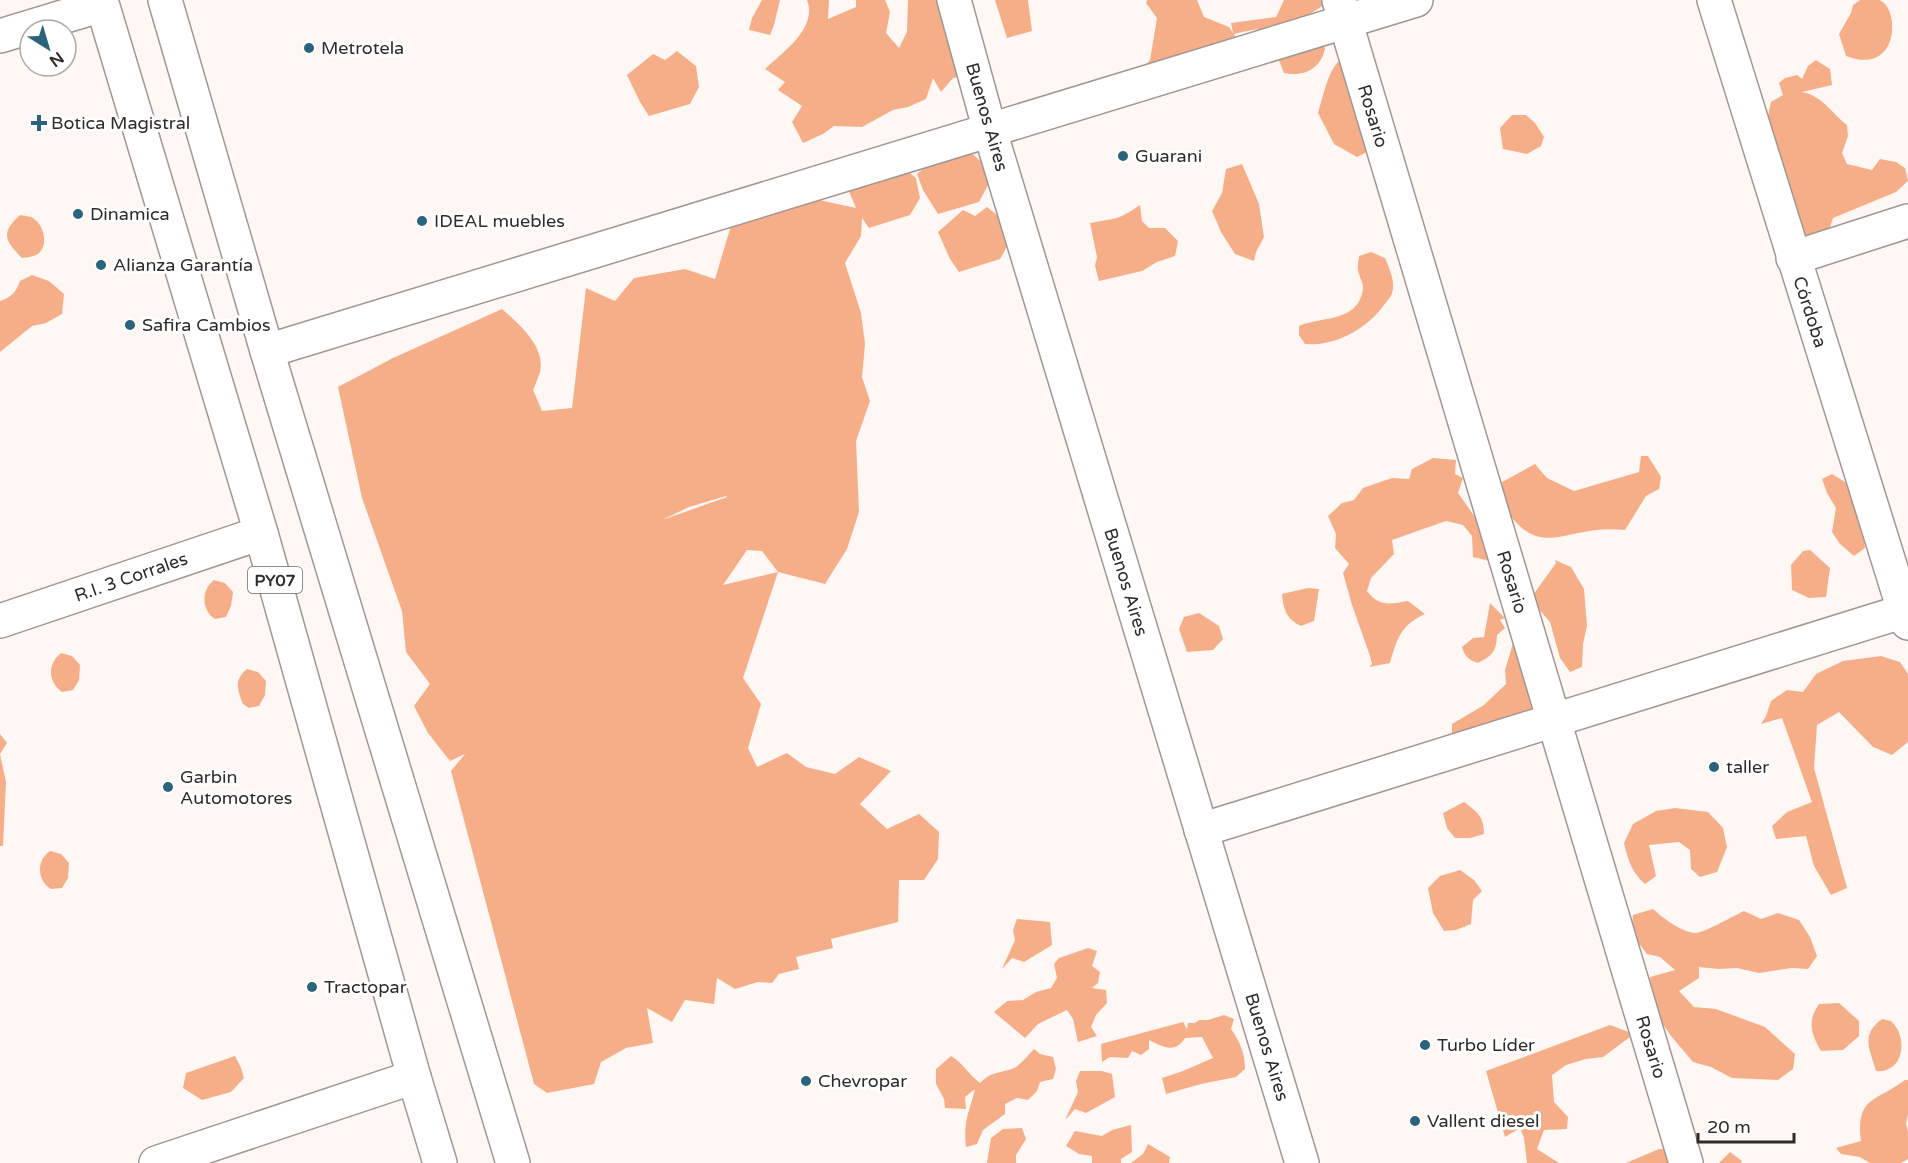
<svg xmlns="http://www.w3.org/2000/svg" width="1908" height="1163" font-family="'Varela Round',sans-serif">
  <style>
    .forest { fill: #f6ae89; fill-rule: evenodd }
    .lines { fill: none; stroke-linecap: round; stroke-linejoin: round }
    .minor-casing { stroke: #a29792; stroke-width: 36 }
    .highway-casing { stroke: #a29792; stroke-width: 36 }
    .minor { stroke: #fff; stroke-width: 33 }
    .highway { stroke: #fff; stroke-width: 33 }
    .poi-dot { fill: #29647c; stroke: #fff; stroke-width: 2 }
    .labels { text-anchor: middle; stroke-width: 6; stroke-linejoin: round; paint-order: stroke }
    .shield { fill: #fff; stroke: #6d6b69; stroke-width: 1.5 }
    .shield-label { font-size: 16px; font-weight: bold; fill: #2f2b29 }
    .poi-label { font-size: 18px; fill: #2f2b29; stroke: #fff; text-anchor: start }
    .street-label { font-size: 18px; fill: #2f2b29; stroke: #fff }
  </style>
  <rect width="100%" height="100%" fill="#fef7f3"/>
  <g class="forest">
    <polygon points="762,0 780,0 774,25 770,35 749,30 752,18"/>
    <path d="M807 0H829L828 19 856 7V0H885L890 12 886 33 899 48 907 32 908 0H946L974 74 953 78 941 92 933 78 926 99 908 107 893 110 862 127 834 126 823 134 803 143 792 122 802 106 778 90 785 82 765 69C783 52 818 28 807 0Z"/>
    <polygon points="995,0 1028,0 1032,31 1007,38"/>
    <path d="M1147 0H1197L1204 17 1229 27 1233 33 1231 23 1276 17 1284 0H1326L1327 3C1317 9 1308 16 1298 20 1278 29 1255 28 1234 34L1236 38 1145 66 1150 60 1157 18 1146 3Z"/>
    <path d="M1860 0C1865 0 1873 0 1879 0 1900 6 1901 77 1846 56L1839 34 1851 13 1853 5Z"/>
    <path d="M1322 45 1325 48C1321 69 1304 77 1284 73L1276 53Z"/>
    <polygon points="677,51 696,66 699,87 690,104 649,116 640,102 627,75 653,54 665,60"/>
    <path d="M1340 60 1369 151 1357 157 1334 144 1318 113C1323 97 1328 70 1340 60Z"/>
    <path d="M1816 60 1830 69 1832 85 1802 92C1823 96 1831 113 1847 125L1848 136 1842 153 1847 164 1872 170 1880 159 1896 162 1905 168 1908 181 1896 192 1833 218 1826 240 1809 256 1767 120 1771 102 1783 95 1779 83 1785 78 1797 75 1802 79 1808 66Z"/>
    <polygon points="1512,115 1526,115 1535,123 1544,137 1541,146 1527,154 1503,149 1500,128"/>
    <polygon points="967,149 985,165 988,185 979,202 938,214 923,190 917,174 942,152 954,159"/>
    <path d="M897 163 916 178 920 198 910 215 869 228 862 218 861 236 845 263 861 313 865 344 862 377 870 401 856 441 859 512 847 549 825 584 778 572 743 678 761 704 748 748 757 767 787 753 806 767 835 774 859 757 891 771 860 804 887 829 919 814 939 832 938 859 924 880H899L898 922 831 939 833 948 796 957 799 969 779 974 772 983 758 982 735 989 717 978 714 1004 685 1000 672 1022 647 1008 653 1043 626 1048 601 1062 594 1084 547 1093 534 1084 451 771 465 754 450 761 428 733 414 706 430 684 406 652 402 611 362 498 338 387 393 358 502 309C519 324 546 347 540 372 538 378 535 385 533 390L542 411 572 408 586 288 615 301 634 278 685 269 715 279 736 209 805 197 856 208 847 187ZM726 496 727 497 662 520 689 507ZM747 550 762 551 778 572 723 585Z"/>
    <polygon points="1242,164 1259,204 1264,237 1256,252 1254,261 1235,254 1221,232 1212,211 1222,193 1226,169"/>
    <path d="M1140 205 1142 221 1149 228H1165L1178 241 1175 256 1157 262 1142 271 1099 281 1095 266 1097 257 1090 223C1116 218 1117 221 1140 205Z"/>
    <polygon points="987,207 1007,223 1009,243 1000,259 959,272 950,259 938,232 963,210 975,216"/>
    <path d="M20 215C24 216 30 216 33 218 44 225 48 243 40 252 36 257 28 257 22 258 5 241 0 233 20 215Z"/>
    <path d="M1371 252 1385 258C1389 268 1396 282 1392 293 1391 297 1386 302 1384 305 1367 329 1334 347 1305 344L1299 335V326C1322 316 1359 323 1363 288 1363 281 1359 277 1358 270 1357 266 1359 260 1359 256Z"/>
    <path d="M32 275 49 281 64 294 62 314 46 323 32 326 0 352V301C12 297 16 292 20 281Z"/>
    <path d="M1641 456H1648L1661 477 1659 489 1646 496 1625 530C1558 523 1537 572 1493 487L1535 464 1547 478 1574 491 1639 472Z"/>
    <path d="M1433 458 1456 460 1455 474 1463 478 1458 493 1477 520 1488 522 1494 562 1473 557 1472 536 1463 525 1446 521 1392 540 1394 554 1371 578 1367 591C1379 607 1390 604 1408 601L1425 614C1401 625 1397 638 1390 663L1369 667 1372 664 1370 656 1352 605 1343 573 1349 564 1335 548 1336 534 1328 516 1342 503 1354 500 1363 488 1392 478 1409 479 1412 469Z"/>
    <polygon points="1832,474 1845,482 1853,497 1860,517 1865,548 1854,556 1840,544 1832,532 1836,508 1827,493 1822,479"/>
    <polygon points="1810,550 1830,568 1826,597 1809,598 1792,590 1791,565 1803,551"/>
    <polygon points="1555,560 1571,567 1584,589 1587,626 1583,644 1582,667 1570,672 1560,658 1550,622 1536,606 1533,595 1556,563"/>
    <path d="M214 580 225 583 233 592 231 606 226 617 215 619C201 610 201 590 214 580Z"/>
    <path d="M1308 588 1319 589 1314 621 1301 626C1287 620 1283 609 1282 594Z"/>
    <path d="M1490 603 1505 618 1500 620 1505 628 1497 635C1496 652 1493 655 1478 663 1469 660 1465 657 1462 647L1473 638 1484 637Z"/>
    <polygon points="1199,613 1219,626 1223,639 1213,650 1187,652 1179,629 1184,617"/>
    <polygon points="1517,630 1534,711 1452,740 1452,724 1484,705 1506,684 1505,670"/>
    <path d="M61 653 72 656 80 665 79 680 73 690 62 692C48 682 47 664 61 653Z"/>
    <polygon points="1881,656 1900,662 1908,674 1908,742 1892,755 1873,747 1839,712 1817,725 1814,768 1847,888 1831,895 1814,866 1806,836 1776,839 1772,826 1787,812 1812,802 1782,718 1761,724 1766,716 1771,701 1787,690 1803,692 1816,674 1843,661"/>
    <path d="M247 669 258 672 266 681 265 695 259 706 249 708 243 704C237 690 234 679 247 669Z"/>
    <polygon points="0,734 7,743 0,754 6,782 3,846 0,846"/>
    <path d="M1464 802C1477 812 1484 816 1484 834L1470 838H1455L1447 828 1443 813Z"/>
    <path d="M1675 808 1708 812 1723 828 1727 847 1717 872 1700 877 1691 869 1690 850 1679 842 1649 845 1656 876 1645 884C1632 873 1628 860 1624 843L1633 824 1656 811Z"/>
    <path d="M50 851 61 854 69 863 68 878 62 888 51 889C37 881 36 860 50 851Z"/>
    <polygon points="1460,870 1474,880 1482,891 1473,900 1471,924 1456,930 1444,931 1433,913 1428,888 1440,876"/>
    <path d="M1653 909C1663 918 1681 932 1695 933 1704 933 1733 916 1744 911L1761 919 1778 913 1799 920 1810 937 1817 956 1808 969 1792 968 1759 973 1737 968 1719 969 1699 967V978L1679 991 1694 1007 1716 1009 1765 1027 1795 1054 1793 1069 1778 1080 1732 1078 1711 1067 1693 1062 1671 1036 1653 1010 1650 977 1675 970 1660 957 1647 954 1631 933 1633 915Z"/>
    <polygon points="1017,919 1050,922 1052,945 1024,962 1012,958 1002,969 1015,940 1013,930"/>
    <polygon points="1088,948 1097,951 1092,966 1100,972 1098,983 1092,988 1106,990 1107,1003 1096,1015 1091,1027 1097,1036 1078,1042 1073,1019 1067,1010 1038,1024 1025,1038 994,1012 1007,1001 1023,1000 1036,992 1051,988 1057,978 1054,964 1059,958"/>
    <path d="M1839 1003 1859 1021V1036L1843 1050 1821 1051C1811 1034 1807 1021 1819 1004Z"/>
    <path d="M1224 1015 1234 1019 1231 1029C1240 1042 1245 1053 1245 1069L1236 1077 1201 1084 1166 1094 1162 1078 1183 1071 1213 1058 1202 1037 1185 1038C1175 1054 1163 1047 1149 1040V1049L1141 1055 1132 1051 1128 1058 1110 1057 1102 1062 1101 1044 1183 1022 1187 1029 1188 1023H1195L1199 1020H1208Z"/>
    <path d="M1882 1019 1891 1021C1894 1024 1898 1029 1899 1033 1906 1051 1898 1073 1876 1071 1870 1049 1860 1035 1882 1019Z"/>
    <polygon points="1610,1025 1634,1034 1603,1057 1586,1059 1566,1065 1552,1075 1554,1102 1568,1117 1567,1129 1544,1130 1537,1149 1559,1163 1527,1163 1524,1138 1520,1128 1505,1137 1486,1071"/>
    <path d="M1034 1049 1040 1054 1053 1057 1056 1069 1053 1079 1040 1082 1037 1091 1028 1100 1017 1098 1005 1104V1114L983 1130 977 1144 966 1147C963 1121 969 1113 975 1089L965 1097 966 1109 945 1108 944 1099 936 1084V1069L951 1056C963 1063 969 1075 980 1083 992 1071 997 1074 1012 1069 1020 1066 1028 1055 1034 1049Z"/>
    <polygon points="235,1056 241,1068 244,1078 231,1092 202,1100 183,1088 186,1073"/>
    <polygon points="1080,1071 1102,1071 1112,1074 1115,1097 1086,1113 1075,1109 1065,1120 1078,1092 1076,1081"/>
    <path d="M1905 1080H1908V1114L1906 1123 1908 1133V1159L1901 1163H1870L1860 1157 1841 1154 1836 1148 1861 1141C1856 1096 1876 1102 1905 1080Z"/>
    <polygon points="1131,1125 1132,1152 1121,1159 1121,1163 1092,1163 1092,1156 1079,1154 1066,1146 1075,1131 1102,1136 1112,1130"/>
    <polygon points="1022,1128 1026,1139 1016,1155 1016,1163 987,1163 991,1138 1003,1129"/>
    <polygon points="1148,1144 1170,1157 1169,1163 1131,1163 1143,1154"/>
    <polygon points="1659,1149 1671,1149 1678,1163 1626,1163"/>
    <polygon points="1730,1152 1742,1161 1741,1163 1719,1163"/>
  </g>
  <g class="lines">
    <g class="minor-casing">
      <g id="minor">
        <polyline points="954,0 990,131 1302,1163"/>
        <polyline points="1339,0 1686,1163"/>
        <polyline points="1714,0 1908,623"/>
        <polyline points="0,36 102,5"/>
        <polyline points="1793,258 1908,221"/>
        <polyline points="267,351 1416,0"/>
        <polyline points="0,621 261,533"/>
        <polyline points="1201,830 1908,610"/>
        <polyline points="156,1163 414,1077"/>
      </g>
    </g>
    <g class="highway-casing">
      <g id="highway">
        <polyline points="101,0 261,533 414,1077 440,1163"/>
        <polyline points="165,0 267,351 513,1163"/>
      </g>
    </g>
    <use href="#minor" class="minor"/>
    <use href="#highway" class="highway"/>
  </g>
  <g class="poi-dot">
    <circle cx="309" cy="48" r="6"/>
    <path d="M36 114h6v6h6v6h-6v6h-6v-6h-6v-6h6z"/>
    <circle cx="1123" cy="156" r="6"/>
    <circle cx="78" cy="214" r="6"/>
    <circle cx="422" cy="221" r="6"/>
    <circle cx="101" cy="265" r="6"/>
    <circle cx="130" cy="325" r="6"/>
    <circle cx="1714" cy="767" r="6"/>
    <circle cx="168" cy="787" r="6"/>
    <circle cx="312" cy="987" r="6"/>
    <circle cx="1425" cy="1045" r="6"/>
    <circle cx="806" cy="1081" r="6"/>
    <circle cx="1415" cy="1121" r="6"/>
  </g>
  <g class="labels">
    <rect class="shield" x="248" y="567" width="54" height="26" rx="4.5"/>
    <g class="shield-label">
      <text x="275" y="586">PY07</text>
    </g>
    <g class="poi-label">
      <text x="321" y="54">Metrotela</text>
      <text x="51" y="129">Botica Magistral</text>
      <text x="1135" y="162">Guarani</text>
      <text x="90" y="220">Dinamica</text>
      <text x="434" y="227">IDEAL muebles</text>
      <text x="113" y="271">Alianza Garantía</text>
      <text x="142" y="331">Safira Cambios</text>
      <text x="1726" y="773">taller</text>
      <text x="180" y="783">Garbin<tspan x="180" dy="21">Automotores</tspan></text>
      <text x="324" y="993">Tractopar</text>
      <text x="1437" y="1051">Turbo Líder</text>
      <text x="818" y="1087">Chevropar</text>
      <text x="1427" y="1127">Vallent diesel</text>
    </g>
    <g class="street-label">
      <text transform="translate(1373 116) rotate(73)" y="6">Rosario</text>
      <text transform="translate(987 117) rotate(74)" y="6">Buenos Aires</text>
      <text transform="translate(1810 312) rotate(72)" y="6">Córdoba</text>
      <text transform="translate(131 577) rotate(-19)" y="6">R.I. 3 Corrales</text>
      <text transform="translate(1126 582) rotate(73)" y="6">Buenos Aires</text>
      <text transform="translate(1512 582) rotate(73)" y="6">Rosario</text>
      <text transform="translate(1267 1047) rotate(73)" y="6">Buenos Aires</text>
      <text transform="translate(1651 1047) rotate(73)" y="6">Rosario</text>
    </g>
  </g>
  <g transform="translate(48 48) rotate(143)"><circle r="28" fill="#ffffff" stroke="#acaaa9" stroke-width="1.5"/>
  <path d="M0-4.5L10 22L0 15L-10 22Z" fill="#29647c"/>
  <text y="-9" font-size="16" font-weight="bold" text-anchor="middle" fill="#2f2b29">N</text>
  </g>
  <path d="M1698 1133v9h96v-9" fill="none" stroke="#2f2b29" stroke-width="3"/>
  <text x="1707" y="1133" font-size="18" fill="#2f2b29" stroke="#ffffff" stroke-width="4.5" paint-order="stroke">20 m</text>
</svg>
